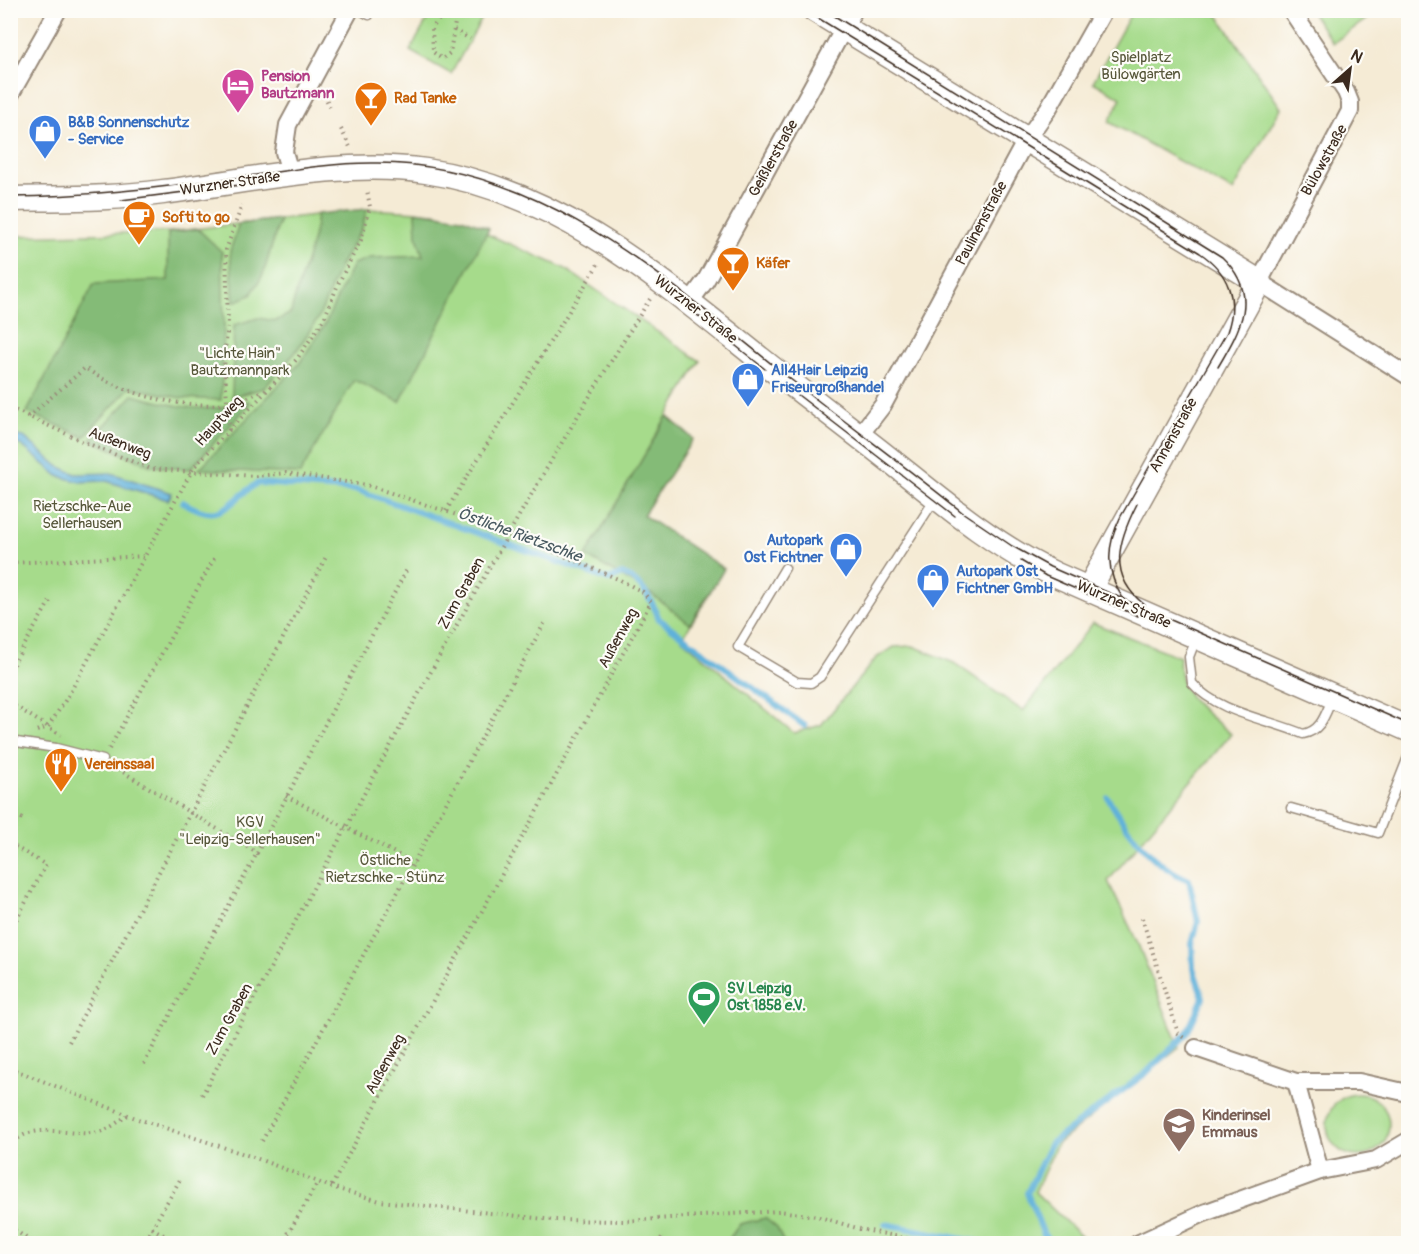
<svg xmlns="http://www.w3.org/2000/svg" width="1419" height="1254" font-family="Pangolin,sans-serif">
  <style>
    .green { fill: #a6db8b; stroke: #708254; stroke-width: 1.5 }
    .forest { fill: #84bb77; stroke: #60724a; stroke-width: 1.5 }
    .water { fill: #5fb1da; stroke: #4d6e7c; stroke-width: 1.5 }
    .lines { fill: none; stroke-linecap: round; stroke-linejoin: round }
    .stream { stroke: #5fb1da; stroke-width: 6 }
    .service-casing { stroke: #988a7a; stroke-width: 11 }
    .minor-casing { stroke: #988a7a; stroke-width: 20 }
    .secondary-casing { stroke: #988a7a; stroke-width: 27 }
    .path { stroke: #988a7a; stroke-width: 4; stroke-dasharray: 1.5 4.5; stroke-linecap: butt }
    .service { stroke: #fff; stroke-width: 8 }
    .minor { stroke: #fff; stroke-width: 16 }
    .secondary { stroke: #fff; stroke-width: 24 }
    .tram { stroke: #3b2a1e; stroke-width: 1.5 }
    .labels { text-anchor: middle; stroke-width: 4.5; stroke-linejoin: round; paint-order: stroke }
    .park-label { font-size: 15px; fill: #565639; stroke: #fdfcf7 }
    .hotel-label { font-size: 15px; font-weight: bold; fill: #b23c85; stroke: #fdfcf7; text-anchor: start }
    .food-label { font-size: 15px; font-weight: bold; fill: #c56008; stroke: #fdfcf7; text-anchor: start }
    .shop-label { font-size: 15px; font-weight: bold; fill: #366cbe; stroke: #fdfcf7; text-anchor: start }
    .street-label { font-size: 15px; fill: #3b2a1e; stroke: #fdfcf7 }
    .leisure-label { font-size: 15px; font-weight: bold; fill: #27864d; stroke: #fdfcf7; text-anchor: start }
    .education-label { font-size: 15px; font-weight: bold; fill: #785e54; stroke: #fdfcf7; text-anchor: start }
    .water-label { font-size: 16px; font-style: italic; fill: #485960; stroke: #fdfcf7 }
  </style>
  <rect width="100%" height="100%" fill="#fdfcf7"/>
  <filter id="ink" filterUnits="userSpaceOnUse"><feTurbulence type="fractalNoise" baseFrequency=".0167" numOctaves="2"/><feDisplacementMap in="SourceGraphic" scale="12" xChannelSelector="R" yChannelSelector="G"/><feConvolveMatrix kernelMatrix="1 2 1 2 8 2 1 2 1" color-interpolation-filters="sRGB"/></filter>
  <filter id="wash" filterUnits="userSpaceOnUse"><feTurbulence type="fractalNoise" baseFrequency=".008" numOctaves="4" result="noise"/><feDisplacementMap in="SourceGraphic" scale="24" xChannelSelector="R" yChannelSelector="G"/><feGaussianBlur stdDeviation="1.35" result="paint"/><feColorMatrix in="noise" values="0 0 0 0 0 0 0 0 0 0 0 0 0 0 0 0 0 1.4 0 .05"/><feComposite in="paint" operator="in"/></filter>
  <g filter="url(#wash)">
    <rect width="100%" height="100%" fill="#f5ebd5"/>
    <g class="green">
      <polygon points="1133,10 1215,11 1281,108 1233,191 1109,122 1121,98 1093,82"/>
      <polygon points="432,11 486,11 451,74 410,51"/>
      <polygon points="1310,11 1378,11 1333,43"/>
      <path d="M367 209 436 213 489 228 487 234 564 268 700 361 667 416 693 439 643 515 724 569 682 639 794 733 821 725 876 658 894 647 913 646 954 663 1023 711 1093 623 1180 657C1175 695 1206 712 1231 734L1108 881 1138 944 1179 1047 1057 1144 1035 1192 1088 1243 11 1244V236L168 232Z"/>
      <circle cx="1358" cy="1125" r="31"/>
    </g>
    <g class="forest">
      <path d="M367 209 362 228 341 264 319 317 295 353 264 388 232 397 234 325 258 318 276 321 291 313C298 278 314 249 317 214Z"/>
      <polygon points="416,211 462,218 489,228 400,402 354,380 300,474 199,469 299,364 325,324 353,264 370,258 423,256 417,237"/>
      <polygon points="280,219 263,275 251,295 234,302 230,251 239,224"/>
      <polygon points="198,229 222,252 224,327 221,400 181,398 130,387 84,437 27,412 94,284 168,280 168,233"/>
      <path d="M133 395C162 403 195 412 226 407 234 406 241 402 249 401V405L190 469 151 466 91 440Z"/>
      <polygon points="667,416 693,439 643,515 724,569 690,624 650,593 586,556"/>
      <polygon points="765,1218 777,1228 784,1243 726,1243 740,1224"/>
    </g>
    <polygon class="water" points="11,435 24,437 58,466 76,474 111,473 172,493 168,500 106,481 80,482 58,476 21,445 11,443"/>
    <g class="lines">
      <g class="stream">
        <path d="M183 502C224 527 226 502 258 483L357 490 609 580 622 574C641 580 653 602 659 619L805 726"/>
        <polyline points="885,1224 989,1244"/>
        <path d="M1052 1244 1044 1235 1027 1193 1051 1143 1146 1073 1187 1033 1203 998 1193 968 1192 944 1198 922 1189 880C1151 865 1128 832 1108 798"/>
      </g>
    </g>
  </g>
  <g filter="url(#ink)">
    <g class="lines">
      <g class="service-casing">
        <g id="service">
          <polyline points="360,10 369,15"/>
          <polyline points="785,568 738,647 797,682 811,683 820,677 935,499"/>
          <path d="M1196 639 1189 657 1192 683C1218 713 1268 719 1303 734 1321 731 1325 715 1332 699"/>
          <polyline points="10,741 56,748 103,760"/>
          <polyline points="1291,808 1378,833 1408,757"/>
        </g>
      </g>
      <g class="minor-casing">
        <g id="minor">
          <polyline points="1291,10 1346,92 1350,102 1350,111 1259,282 1408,376"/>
          <polyline points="10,95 58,10"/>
          <polyline points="291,175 284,152 288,125 350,10"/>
          <polyline points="689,303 706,280 854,10"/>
          <polyline points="859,436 883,405 1026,140 1048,109 1104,10"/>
          <polyline points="1196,1048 1296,1082 1359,1082 1408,1093"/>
          <polyline points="1296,1082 1320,1171"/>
          <polyline points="1137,1244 1204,1213 1320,1171 1376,1160 1408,1141"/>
        </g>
      </g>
      <g class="secondary-casing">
        <g id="secondary">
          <polyline points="815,10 1259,282 1089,589"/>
          <path d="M10 199C61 198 113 199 163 192 250 181 339 159 426 171 557 190 661 280 760 359 805 395 850 428 895 464 945 504 996 547 1054 574L1408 729"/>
        </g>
      </g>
      <g class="path">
        <polyline points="456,19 450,12 445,12 432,28 433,52 442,59 450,53 457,10"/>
        <polyline points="454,30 470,39"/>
        <polyline points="324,95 330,107"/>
        <polyline points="341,129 350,147"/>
        <polyline points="10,408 84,442 151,469 256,476 286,473 367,485 508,532 618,579 643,592 651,602 331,1187"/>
        <path d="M28 417 85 368C124 395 178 408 226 404 239 402 252 395 265 390"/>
        <polyline points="229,430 224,357 228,326 226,250 242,205"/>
        <polyline points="446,511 600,261"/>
        <polyline points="10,563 146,556"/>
        <polyline points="10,670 50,601"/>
        <polyline points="10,703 61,735"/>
        <polyline points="37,731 48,727 68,696 194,467 297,359 324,319 339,282 361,240 370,207 367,190"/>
        <polyline points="109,749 216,555"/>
        <polyline points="46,764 54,768"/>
        <polyline points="113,766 257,853 407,569"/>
        <polyline points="286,796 414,863"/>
        <polyline points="21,818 26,820"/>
        <polyline points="10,844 46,865 10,931"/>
        <polyline points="1142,918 1178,1033 1184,1038"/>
        <polyline points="69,1042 326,557"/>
        <polyline points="144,1064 257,853"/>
        <polyline points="10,1068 138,1119 253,1157 331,1187 380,1201 554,1220 625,1221 779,1211 816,1216 860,1229 934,1244"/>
        <path d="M202 1095C347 827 487 556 650 299"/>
        <polyline points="262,1141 546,620"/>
        <path d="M10 1147C30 1118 70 1138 99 1132 110 1129 119 1121 128 1115"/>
        <polyline points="10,1227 35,1244"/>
        <polyline points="152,1228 179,1244"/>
        <polyline points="143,1244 181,1178"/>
        <polyline points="282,1244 318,1182"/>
        <polyline points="658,1244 664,1234"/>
      </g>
      <use href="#service" class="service"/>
      <use href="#minor" class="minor"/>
      <use href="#secondary" class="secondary"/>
      <g class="tram">
        <path d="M805 10 1200 253C1228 272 1239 299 1227 332L1121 516C1106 546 1105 572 1124 600"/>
        <path d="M825 10 1222 257C1261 294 1241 328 1218 367"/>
        <path d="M10 197C91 197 170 186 250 176 290 170 331 163 372 163 538 160 668 281 789 378 846 423 905 466 962 512L1012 546 1050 567 1408 724"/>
        <polyline points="121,200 264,182"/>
        <polyline points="692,311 765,369"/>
        <polyline points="798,395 955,516"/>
        <path d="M1137 504C1118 541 1107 576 1145 605"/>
        <polyline points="1021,561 1046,576 1138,616"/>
      </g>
    </g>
  </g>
  <defs>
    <g id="hotel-pin" transform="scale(1.725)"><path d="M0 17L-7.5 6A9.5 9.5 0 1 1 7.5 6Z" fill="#d1479c" stroke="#fdfcf7"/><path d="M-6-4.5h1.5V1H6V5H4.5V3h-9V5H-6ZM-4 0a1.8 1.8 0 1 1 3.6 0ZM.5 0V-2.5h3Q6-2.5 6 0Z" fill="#fff"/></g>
    <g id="bar-pin" transform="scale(1.725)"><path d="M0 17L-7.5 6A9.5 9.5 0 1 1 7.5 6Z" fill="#e8710a" stroke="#fdfcf7"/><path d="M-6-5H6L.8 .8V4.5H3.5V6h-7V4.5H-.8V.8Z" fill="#fff"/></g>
    <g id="shop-pin" transform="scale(1.725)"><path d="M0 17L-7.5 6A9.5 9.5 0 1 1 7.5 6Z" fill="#3f7fe0" stroke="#fdfcf7"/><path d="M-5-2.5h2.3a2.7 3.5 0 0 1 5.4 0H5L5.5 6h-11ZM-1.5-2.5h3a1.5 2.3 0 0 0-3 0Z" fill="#fff"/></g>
    <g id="cafe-pin" transform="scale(1.725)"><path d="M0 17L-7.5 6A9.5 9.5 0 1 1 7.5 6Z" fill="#e8710a" stroke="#fdfcf7"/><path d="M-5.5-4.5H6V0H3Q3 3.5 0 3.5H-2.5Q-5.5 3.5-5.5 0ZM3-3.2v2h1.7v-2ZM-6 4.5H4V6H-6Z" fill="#fff"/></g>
    <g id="restaurant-pin" transform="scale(1.725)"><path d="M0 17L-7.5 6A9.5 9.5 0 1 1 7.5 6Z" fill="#e8710a" stroke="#fdfcf7"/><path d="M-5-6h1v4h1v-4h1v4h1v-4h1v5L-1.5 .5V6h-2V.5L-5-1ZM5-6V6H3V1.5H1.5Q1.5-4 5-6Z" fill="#fff"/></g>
    <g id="stadium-pin" transform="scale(1.725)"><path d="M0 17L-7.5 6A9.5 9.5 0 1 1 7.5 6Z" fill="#2e9e5b" stroke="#fdfcf7"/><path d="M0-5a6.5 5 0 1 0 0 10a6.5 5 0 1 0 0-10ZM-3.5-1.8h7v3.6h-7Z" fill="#fff"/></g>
    <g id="school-pin" transform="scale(1.725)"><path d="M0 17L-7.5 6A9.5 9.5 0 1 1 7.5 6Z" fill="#8d6e63" stroke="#fdfcf7"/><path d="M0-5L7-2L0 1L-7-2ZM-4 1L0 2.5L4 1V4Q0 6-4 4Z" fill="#fff"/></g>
  </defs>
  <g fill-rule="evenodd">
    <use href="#hotel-pin" x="238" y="85"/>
    <use href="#bar-pin" x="371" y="98"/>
    <use href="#shop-pin" x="45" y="131"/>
    <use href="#cafe-pin" x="139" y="217"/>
    <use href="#bar-pin" x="733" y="263"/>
    <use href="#shop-pin" x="748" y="379"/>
    <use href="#shop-pin" x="846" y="549"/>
    <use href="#shop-pin" x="933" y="580"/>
    <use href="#restaurant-pin" x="61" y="764"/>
    <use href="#stadium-pin" x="704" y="997"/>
    <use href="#school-pin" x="1179" y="1124"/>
  </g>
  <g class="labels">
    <g class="park-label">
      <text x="1141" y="62">Spielplatz<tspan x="1141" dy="17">Bülowgärten</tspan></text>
      <text x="240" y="358">"Lichte Hain"<tspan x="240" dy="17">Bautzmannpark</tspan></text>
      <text x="82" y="511">Rietzschke-Aue<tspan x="82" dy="17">Sellerhausen</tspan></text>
      <text x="250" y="827">KGV<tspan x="250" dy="17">"Leipzig-Sellerhausen"</tspan></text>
      <text x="385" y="865">Östliche<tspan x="385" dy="17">Rietzschke - Stünz</tspan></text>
    </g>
    <g class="hotel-label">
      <text x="261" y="81">Pension<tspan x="261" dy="17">Bautzmann</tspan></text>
    </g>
    <g class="food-label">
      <text x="394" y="103">Rad Tanke</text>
      <text x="162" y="222">Softi to go</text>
      <text x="756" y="268">Käfer</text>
      <text x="84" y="769">Vereinssaal</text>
    </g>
    <g class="shop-label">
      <text x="68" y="127">B&amp;B Sonnenschutz<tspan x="68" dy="17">- Service</tspan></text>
      <text x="771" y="375">All4Hair Leipzig<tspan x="771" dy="17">Friseurgroßhandel</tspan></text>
      <text x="823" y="545" text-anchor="end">Autopark<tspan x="823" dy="17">Ost Fichtner</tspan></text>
      <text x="956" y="576">Autopark Ost<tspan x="956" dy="17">Fichtner GmbH</tspan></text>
    </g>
    <g class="street-label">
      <text transform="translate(773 158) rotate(-61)" y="5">Geißlerstraße</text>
      <text transform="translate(1324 160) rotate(-61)" y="5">Bülowstraße</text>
      <text transform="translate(230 183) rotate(-8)" y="5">Wurzner Straße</text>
      <text transform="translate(981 223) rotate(-62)" y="5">Paulinenstraße</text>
      <text transform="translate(696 309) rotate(38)" y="5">Wurzner Straße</text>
      <text transform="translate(219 421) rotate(-47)" y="5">Hauptweg</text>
      <text transform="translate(1173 435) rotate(-61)" y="5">Annenstraße</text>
      <text transform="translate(120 443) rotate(21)" y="5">Außenweg</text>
      <text transform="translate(461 593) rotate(-61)" y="5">Zum Graben</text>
      <text transform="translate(1124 604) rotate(23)" y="5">Wurzner Straße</text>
      <text transform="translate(618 638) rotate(-61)" y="5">Außenweg</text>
      <text transform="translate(229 1019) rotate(-61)" y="5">Zum Graben</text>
      <text transform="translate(385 1064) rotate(-61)" y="5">Außenweg</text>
    </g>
    <g class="leisure-label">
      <text x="727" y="993">SV Leipzig<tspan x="727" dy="17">Ost 1858 e.V.</tspan></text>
    </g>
    <g class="education-label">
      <text x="1202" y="1120">Kinderinsel<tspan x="1202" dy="17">Emmaus</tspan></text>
    </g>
    <g class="water-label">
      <text transform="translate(520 534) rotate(20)" y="6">Östliche Rietzschke</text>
    </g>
  </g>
  <rect width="1419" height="1254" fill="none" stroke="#fdfcf7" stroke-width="36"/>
  <g transform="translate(1350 69) rotate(28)" stroke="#fdfcf7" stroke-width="4.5" paint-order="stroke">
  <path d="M0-4.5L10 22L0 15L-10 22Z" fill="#3b2a1e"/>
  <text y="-9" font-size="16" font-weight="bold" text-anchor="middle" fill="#3b2a1e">N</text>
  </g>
</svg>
